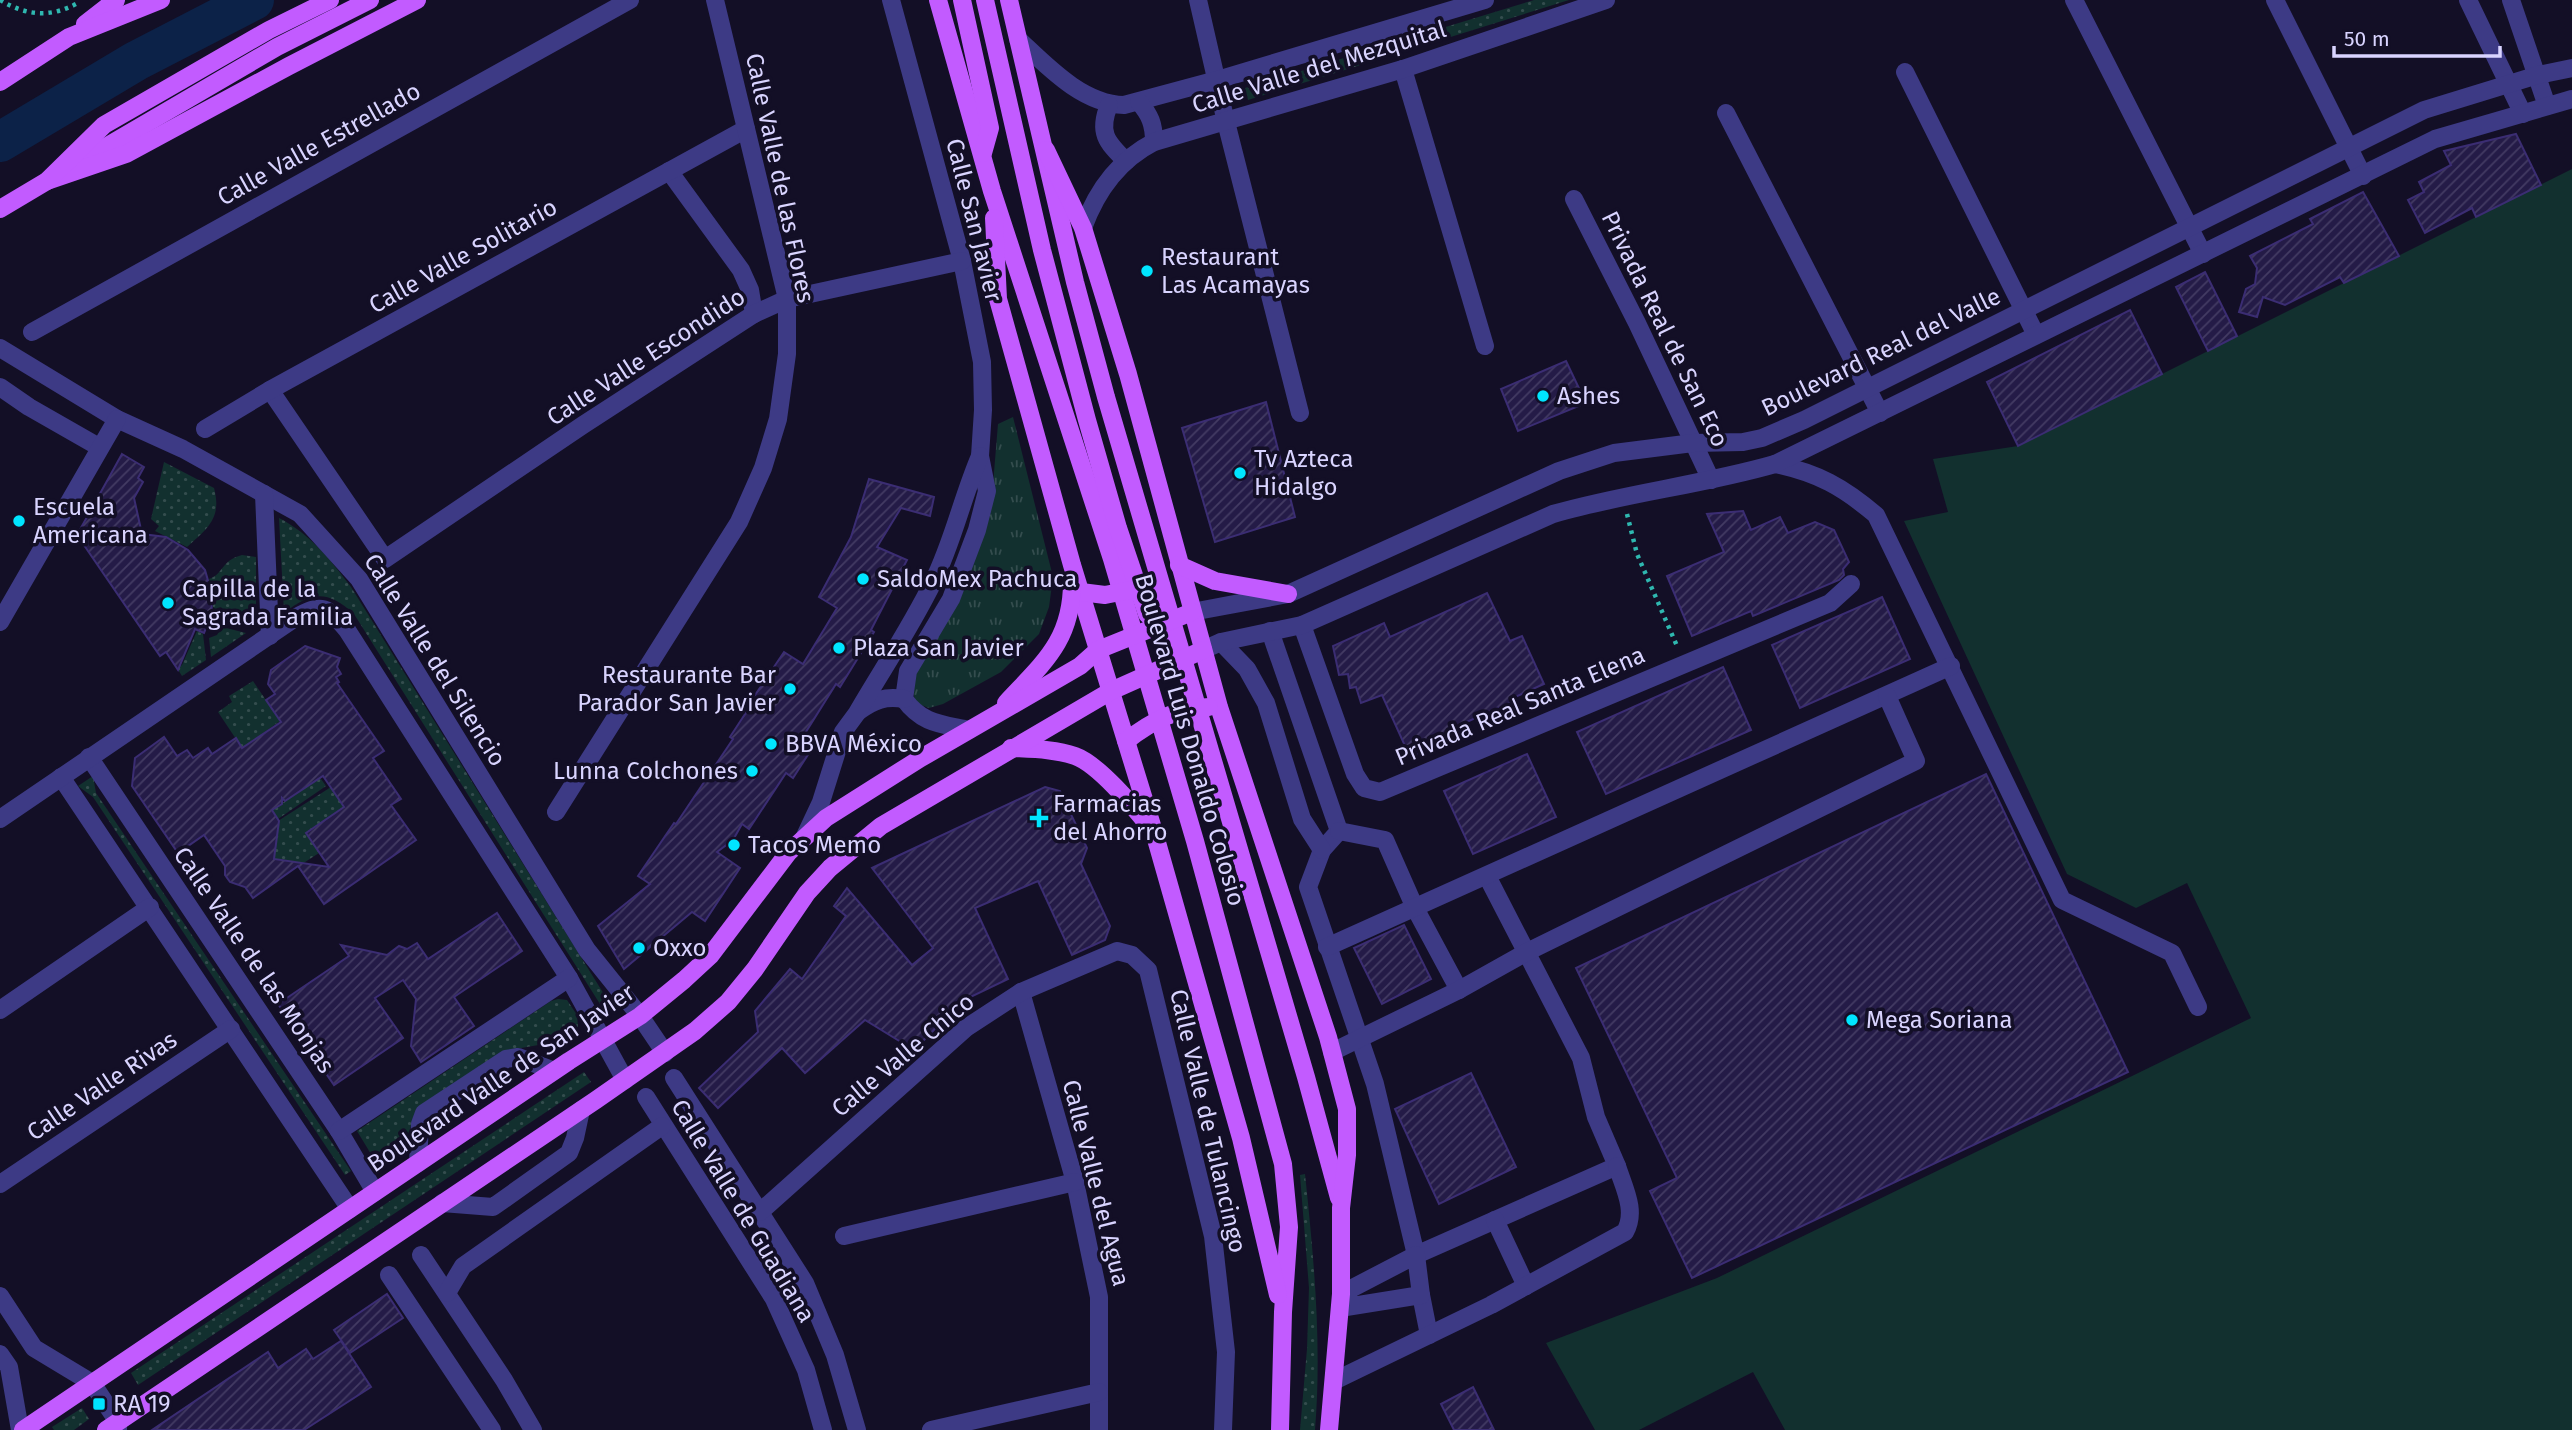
<svg xmlns="http://www.w3.org/2000/svg" width="2572" height="1430" viewBox="0 0 2572 1430" font-family="'Fira Sans',sans-serif">
<style>
.grass{fill:#12302f}
.park{fill:url(#park-tufts)}
.garden{fill:url(#garden-dots)}
.lines{fill:none;stroke-linecap:round;stroke-linejoin:round}
.river{stroke:#0c2248;stroke-width:40}
.building{fill:url(#building-hatch);stroke:#3b2d73;stroke-width:2;fill-rule:evenodd}
.path{stroke:#2fb8b0;stroke-width:4.5;stroke-dasharray:3.5 5;stroke-linecap:butt}
.minor{stroke:#3d3a85;stroke-width:18}
.major{stroke:#c25bff;stroke-width:18}
.poi-dot{fill:#00e5ff;stroke:#130f26;stroke-width:2.5}
.labels{text-anchor:middle;dominant-baseline:central;stroke-width:7;stroke-linejoin:round;paint-order:stroke}
.street-label{font-size:24px;fill:#d9d4ff;stroke:#130f26}
.poi-label{font-size:24px;fill:#d9d4ff;stroke:#130f26;text-anchor:start}
</style>
<defs>
<pattern id="park-tufts" width="24" height="20" patternUnits="userSpaceOnUse" patternTransform="scale(1.75)"><rect width="24" height="20" fill="#12302f"/><path d="M3 7l-1-3M5 7V3M7 7l1-3M15 17l-1-3M17 17v-4M19 17l1-3" fill="none" stroke="#344d4e"/></pattern>
<pattern id="garden-dots" width="8" height="8" patternUnits="userSpaceOnUse" patternTransform="scale(1.75)"><rect width="8" height="8" fill="#12302f"/><path d="M2 2h.1M6 6h.1" fill="none" stroke="#344d4e" stroke-width="1.8" stroke-linecap="round"/></pattern>
<pattern id="building-hatch" width="6" height="6" patternUnits="userSpaceOnUse" patternTransform="scale(1.75)"><rect width="6" height="6" fill="#241b47"/><path d="M-1 1l2-2M0 6l6-6M5 7l2-2" fill="none" stroke="#433b63"/></pattern>
</defs>
<rect width="100%" height="100%" fill="#130f26"/>
<polygon class="grass" points="2572,169 2572,1430 1785,1430 1753,1372 1639,1430 1595,1430 1546,1343 1717,1278 2251,1018 2187,883 2136,908 2067,874 1904,521 1948,512 1933,459 2018,446"/>
<polygon class="park" points="1013,417 1053,577 1049,607 1039,634 1001,672 943,704 929,708 916,703 911,685 991,509 998,424"/>
<g class="garden">
<polygon points="1534,0 1569,0 1248,100 1245,88"/>
<path d="M164,462l50,26c8,30 -6,40 -27,59l-32,-16 4,-5 -8,-7z"/>
<path d="M279,518c31,16 51,41 72,69l256,412 -7,5 -246,-390c-27,-25 -43,-22 -70,-1z"/>
<path d="M242,555l14,2v59l-5,12 -29,-6v-7l-9,-8v-16l-4,-12c15,-5 11,-18 33,-24z"/>
<polygon points="222,627 246,633 211,657 209,638 217,635"/>
<polygon points="197,631 203,634 206,660 182,676 177,668 182,665"/>
<polygon points="253,681 280,721 242,748 218,712 232,702 229,696"/>
<polygon points="282,724 326,786 278,819 272,810 310,784"/>
<polygon points="93,776 96,793 351,1171 345,1175 93,797 78,786"/>
<polygon points="331,787 344,807 306,833 319,853 282,877 284,860 274,859 264,830"/>
<path d="M558,999l9,1 10,15 1,12 -14,11 -14,5 -46,8 -87,59c-12,21 -4,44 -34,50l-12,-6 -14,-23 194,-130z"/>
<polygon points="584,1072 591,1082 138,1385 131,1373"/>
<path d="M1305,1174c9,86 17,170 10,256h-15l7,-81 2,-61 -9,-113z"/>
<polygon points="82,1408 89,1419 74,1430 54,1430 52,1427"/>
</g>
<g class="lines">
<polyline class="river" points="0,142 136,61 254,0"/>
</g>
<g class="building">
<polygon points="2516,134 2541,185 2476,217 2472,208 2425,233 2408,200 2424,192 2419,182 2451,165 2444,151"/>
<polygon points="2363,192 2399,256 2344,283 2340,277 2285,305 2263,297 2257,317 2239,312 2246,289 2255,284 2257,268 2250,256 2313,224 2310,219"/>
<polygon points="2205,272 2237,336 2208,351 2176,287"/>
<polygon points="2130,310 2162,374 2018,446 1987,382"/>
<polygon points="1566,361 1586,403 1518,431 1501,389"/>
<polygon points="1266,402 1295,517 1215,542 1182,428"/>
<polygon points="122,454 144,467 138,478 143,482 134,498 142,534 166,537 188,550 205,570 211,591 212,614 204,633 195,629 178,670 166,652 160,656 77,535"/>
<polygon points="869,479 934,497 930,516 901,508 877,547 907,560 871,630 874,632 840,687 836,684 799,743 811,750 793,778 786,773 749,829 742,824 733,840 717,852 740,868 705,921 692,912 624,969 598,926 650,884 638,876 674,823 676,824 733,739 730,737 749,708 747,707 784,652 803,664 837,608 819,597 851,537"/>
<polygon points="1743,511 1751,530 1780,517 1788,533 1815,522 1834,530 1849,562 1843,569 1844,575 1839,580 1753,616 1751,611 1692,636 1667,576 1724,552 1707,514"/>
<polygon points="1487,593 1510,641 1522,636 1544,684 1515,697 1516,700 1462,724 1466,734 1410,757 1382,695 1361,703 1356,687 1350,688 1348,674 1339,675 1333,646 1384,623 1390,637"/>
<polygon points="1882,597 1910,659 1800,708 1772,645"/>
<path d="M305,646l35,12 -3,9 4,7 -5,3 3,5 -2,1 47,68 -11,7 28,41 -10,6 25,35 -92,64 -26,-38 -45,32 -8,-11 -15,-5 -5,-7v-9l-21,-31 -26,18 -46,-67 3,-28 29,-21 13,19 10,-6 6,8 15,-10 4,6 24,-16 6,10 39,-26 -15,-22 9,-6 -7,-10 3,-14zM323,776l21,31 -38,26 23,34 -55,-8 5,-38 -7,-11 10,-6v-6l3,3z"/>
<polygon points="1723,667 1751,730 1606,794 1577,732"/>
<polygon points="1527,754 1556,817 1473,854 1444,791"/>
<polygon points="1986,774 2128,1072 1692,1278 1650,1191 1677,1178 1576,968"/>
<polygon points="1045,787 1060,791 1087,848 1081,864 1110,926 1105,940 1072,955 1038,881 975,908 1008,979 964,1000 914,1050 865,1020 805,1073 782,1048 718,1108 699,1088 758,1032 755,1011 790,969 802,979 846,916 834,906 847,888 912,965 933,948 872,868"/>
<polygon points="497,913 522,951 454,997 474,1026 421,1062 411,1046 416,999 403,980 375,998 403,1038 334,1085 278,1004 349,956 341,945 387,955 399,946 407,949 417,943 428,959"/>
<polygon points="1404,925 1431,979 1382,1004 1354,948"/>
<polygon points="1471,1073 1516,1167 1439,1204 1395,1109"/>
<polygon points="387,1294 403,1318 350,1353 334,1330"/>
<polygon points="341,1341 371,1387 304,1430 152,1430 268,1352 278,1368 306,1349 313,1359"/>
<polygon points="1473,1387 1494,1430 1454,1430 1441,1404"/>
</g>
<g class="lines">
<g class="path">
<path d="M0,0c27,16 50,18 78,3"/>
<polyline points="1627,514 1637,554 1677,646"/>
</g>
<g class="minor">
<path d="M891,0l71,261 20,101 1,48 -3,46 7,35 -10,39 -26,69 -43,72 -4,28c18,25 37,25 65,31"/>
<polyline points="1198,0 1226,122 1300,413"/>
<polyline points="2074,0 2203,254"/>
<polyline points="2275,0 2363,176"/>
<polyline points="2468,0 2523,114"/>
<polyline points="2511,0 2547,106"/>
<path d="M1018,39c29,27 64,65 106,66l93,-25 268,-80"/>
<polyline points="1403,69 1485,346"/>
<polyline points="1905,72 2036,335"/>
<path d="M1139,102c11,13 15,22 15,40"/>
<path d="M1109,105c-11,27 -3,37 17,56"/>
<polyline points="1726,113 1880,413"/>
<polyline points="669,171 741,270 750,290 754,314"/>
<polyline points="1574,199 1637,323 1711,480"/>
<path d="M1083,228c13,-36 36,-68 71,-86l249,-73 203,-69"/>
<polyline points="32,332 630,0"/>
<polyline points="0,348 117,419 183,449 300,514 359,579 587,950 640,1016 665,1053"/>
<polyline points="0,387 29,407 99,447"/>
<polyline points="270,390 385,559 583,425 754,314 787,299 962,261"/>
<polyline points="205,429 270,390 746,129"/>
<path d="M1775,464c43,9 68,23 101,51l186,385 110,53 26,54"/>
<polyline points="264,494 270,636"/>
<polyline points="1192,612 1288,594 1559,471 1614,453 1693,443 1743,442 1762,438 1804,420 2424,110 2538,75 2572,68"/>
<polyline points="0,622 117,419"/>
<polyline points="1302,625 1355,774 1364,788 1380,792 1830,603 1851,584"/>
<polyline points="1270,631 1339,831 1322,850 1308,887 1375,1084 1416,1255 1617,1166 1596,1117 1581,1058 1487,876"/>
<polyline points="1221,642 1247,669 1266,703 1302,819 1322,850"/>
<path d="M1203,650l18,-8 81,-17 251,-111c73,-21 149,-29 222,-50l660,-325 137,-40"/>
<path d="M859,711c15,-11 26,-15 45,-12"/>
<polyline points="89,757 339,1131 375,1192"/>
<polyline points="61,777 350,1209"/>
<polyline points="556,812 739,522 763,468 778,419 787,354 787,299 715,0"/>
<path d="M0,819l295,-201c27,-16 33,-11 52,12l222,348 56,102"/>
<polyline points="1339,831 1385,840 1415,908 1459,990"/>
<path d="M805,836l16,-34 22,-70 14,-19c25,-43 54,-86 76,-131 20,-40 29,-84 47,-126"/>
<polyline points="1327,947 1951,666"/>
<polyline points="1021,992 1075,1182 1099,1297 1099,1430"/>
<polyline points="0,1010 150,907"/>
<polyline points="1332,1052 1459,990 1525,953 1916,761 1887,696"/>
<polyline points="674,1078 805,1283 835,1355 857,1430"/>
<polyline points="646,1097 774,1299 806,1370 823,1430"/>
<polyline points="339,1131 569,978"/>
<polyline points="418,1163 420,1124 424,1113 506,1059 518,1057 554,1071"/>
<polyline points="0,1184 231,1029"/>
<polyline points="442,1203 493,1207 569,1153 575,1138 581,1110"/>
<polyline points="760,1212 966,1028 1021,992 1117,951 1132,955 1148,970 1213,1236 1226,1352 1223,1430"/>
<polyline points="1495,1220 1526,1286"/>
<polyline points="844,1236 1075,1182"/>
<polyline points="421,1255 504,1380 533,1430"/>
<polyline points="389,1275 492,1430"/>
<polyline points="447,1293 463,1266 662,1126"/>
<polyline points="1421,1295 1429,1335"/>
<polyline points="0,1296 34,1348 92,1383 118,1422 118,1430"/>
<polyline points="1340,1308 1421,1295 1416,1255 1341,1294"/>
<polyline points="0,1354 9,1367 20,1430"/>
<path d="M1334,1381l157,-76 134,-73c12,-21 -1,-44 -8,-66"/>
<polyline points="931,1430 1099,1392"/>
</g>
<g class="major">
<polyline points="938,0 992,191 1112,559 1195,841 1283,1164 1289,1227 1283,1312 1280,1430"/>
<polyline points="962,0 990,128 983,153"/>
<polyline points="985,0 1042,250 1087,420 1118,528 1147,614 1167,632"/>
<polyline points="1009,0 1075,282 1106,397 1306,1077 1339,1198"/>
<polyline points="85,24 116,0"/>
<polyline points="0,82 69,37 161,0"/>
<polyline points="1046,150 1083,228 1128,374 1219,707 1328,1037 1347,1109 1347,1155 1341,1208 1341,1294 1329,1430"/>
<polyline points="80,162 277,47 370,0"/>
<polyline points="47,181 126,154 289,66 417,0"/>
<polyline points="0,209 47,181 104,125 269,30 330,0"/>
<polyline points="994,218 998,299 1072,565 1154,832 1241,1138 1278,1295"/>
<polyline points="1179,565 1215,581 1288,594"/>
<polyline points="1081,592 1105,595 1130,590"/>
<path d="M1006,703c37,-40 66,-62 66,-121"/>
<path d="M1126,741c26,-20 50,-33 83,-34"/>
<path d="M1011,748c21,1 44,1 64,8 23,8 59,51 74,70"/>
<polyline points="23,1430 569,1061 640,1016 684,980 710,956 788,853 826,818 921,758 1080,666 1098,650 1192,612"/>
<polyline points="106,1430 596,1100 695,1031 728,1002 755,969 807,893 830,868 881,826 1111,691 1203,650"/>
</g>
</g>
<g class="poi-dot">
<circle cx="1147" cy="271" r="7"/>
<circle cx="1543" cy="396" r="7"/>
<circle cx="1240" cy="473" r="7"/>
<circle cx="19" cy="521" r="7"/>
<circle cx="863" cy="579" r="7"/>
<circle cx="168" cy="603" r="7"/>
<circle cx="839" cy="648" r="7"/>
<circle cx="790" cy="689" r="7"/>
<circle cx="771" cy="744" r="7"/>
<circle cx="752" cy="771" r="7"/>
<path d="M1035.5 807.5h7v7h7v7h-7v7h-7v-7h-7v-7h7z"/>
<circle cx="734" cy="845" r="7"/>
<circle cx="639" cy="948" r="7"/>
<circle cx="1852" cy="1020" r="7"/>
<rect x="92" y="1397" width="14" height="14" rx="3.5"/>
</g>
<g class="labels">
<g class="street-label">
<text transform="translate(1319 67) rotate(-17)">Calle Valle del Mezquital</text>
<text transform="translate(319 144) rotate(-29)">Calle Valle Estrellado</text>
<text transform="translate(780 178) rotate(78)">Calle Valle de las Flores</text>
<text transform="translate(974 220) rotate(76)">Calle San Javier</text>
<text transform="translate(463 256) rotate(-29)">Calle Valle Solitario</text>
<text transform="translate(1665 329) rotate(64)">Privada Real de San Eco</text>
<text transform="translate(1881 352) rotate(-26)">Boulevard Real del Valle</text>
<text transform="translate(646 357) rotate(-33)">Calle Valle Escondido</text>
<text transform="translate(435 660) rotate(58)">Calle Valle del Silencio</text>
<text transform="translate(1520 706) rotate(-23)">Privada Real Santa Elena</text>
<text transform="translate(1190 740) rotate(74)">Boulevard Luis Donaldo Colosio</text>
<text transform="translate(254 960) rotate(56)">Calle Valle de las Monjas</text>
<text transform="translate(903 1055) rotate(-40)">Calle Valle Chico</text>
<text transform="translate(501 1078) rotate(-34)">Boulevard Valle de San Javier</text>
<text transform="translate(102 1086) rotate(-34)">Calle Valle Rivas</text>
<text transform="translate(1208 1121) rotate(77)">Calle Valle de Tulancingo</text>
<text transform="translate(1096 1183) rotate(76)">Calle Valle del Agua</text>
<text transform="translate(743 1211) rotate(59)">Calle Valle de Guadiana</text>
</g>
<g class="poi-label">
<text x="1161" y="257">Restaurant<tspan x="1161" dy="28">Las Acamayas</tspan></text>
<text x="1557" y="396">Ashes</text>
<text x="1254" y="459">Tv Azteca<tspan x="1254" dy="28">Hidalgo</tspan></text>
<text x="33" y="507">Escuela<tspan x="33" dy="28">Americana</tspan></text>
<text x="877" y="579">SaldoMex Pachuca</text>
<text x="182" y="589">Capilla de la<tspan x="182" dy="28">Sagrada Familia</tspan></text>
<text x="853" y="648">Plaza San Javier</text>
<text x="776" y="675" text-anchor="end">Restaurante Bar<tspan x="776" dy="28">Parador San Javier</tspan></text>
<text x="785" y="744">BBVA México</text>
<text x="738" y="771" text-anchor="end">Lunna Colchones</text>
<text x="1053" y="804">Farmacias<tspan x="1053" dy="28">del Ahorro</tspan></text>
<text x="748" y="845">Tacos Memo</text>
<text x="653" y="948">Oxxo</text>
<text x="1866" y="1020">Mega Soriana</text>
<text x="113" y="1404">RA 19</text>
</g>
</g>
<path d="M2334 46v10h166v-10" fill="none" stroke="#d9d4ff" stroke-width="3.5"/>
<text x="2344" y="46" font-size="21" fill="#d9d4ff" stroke="#130f26" stroke-width="5" paint-order="stroke">50 m</text>
</svg>
